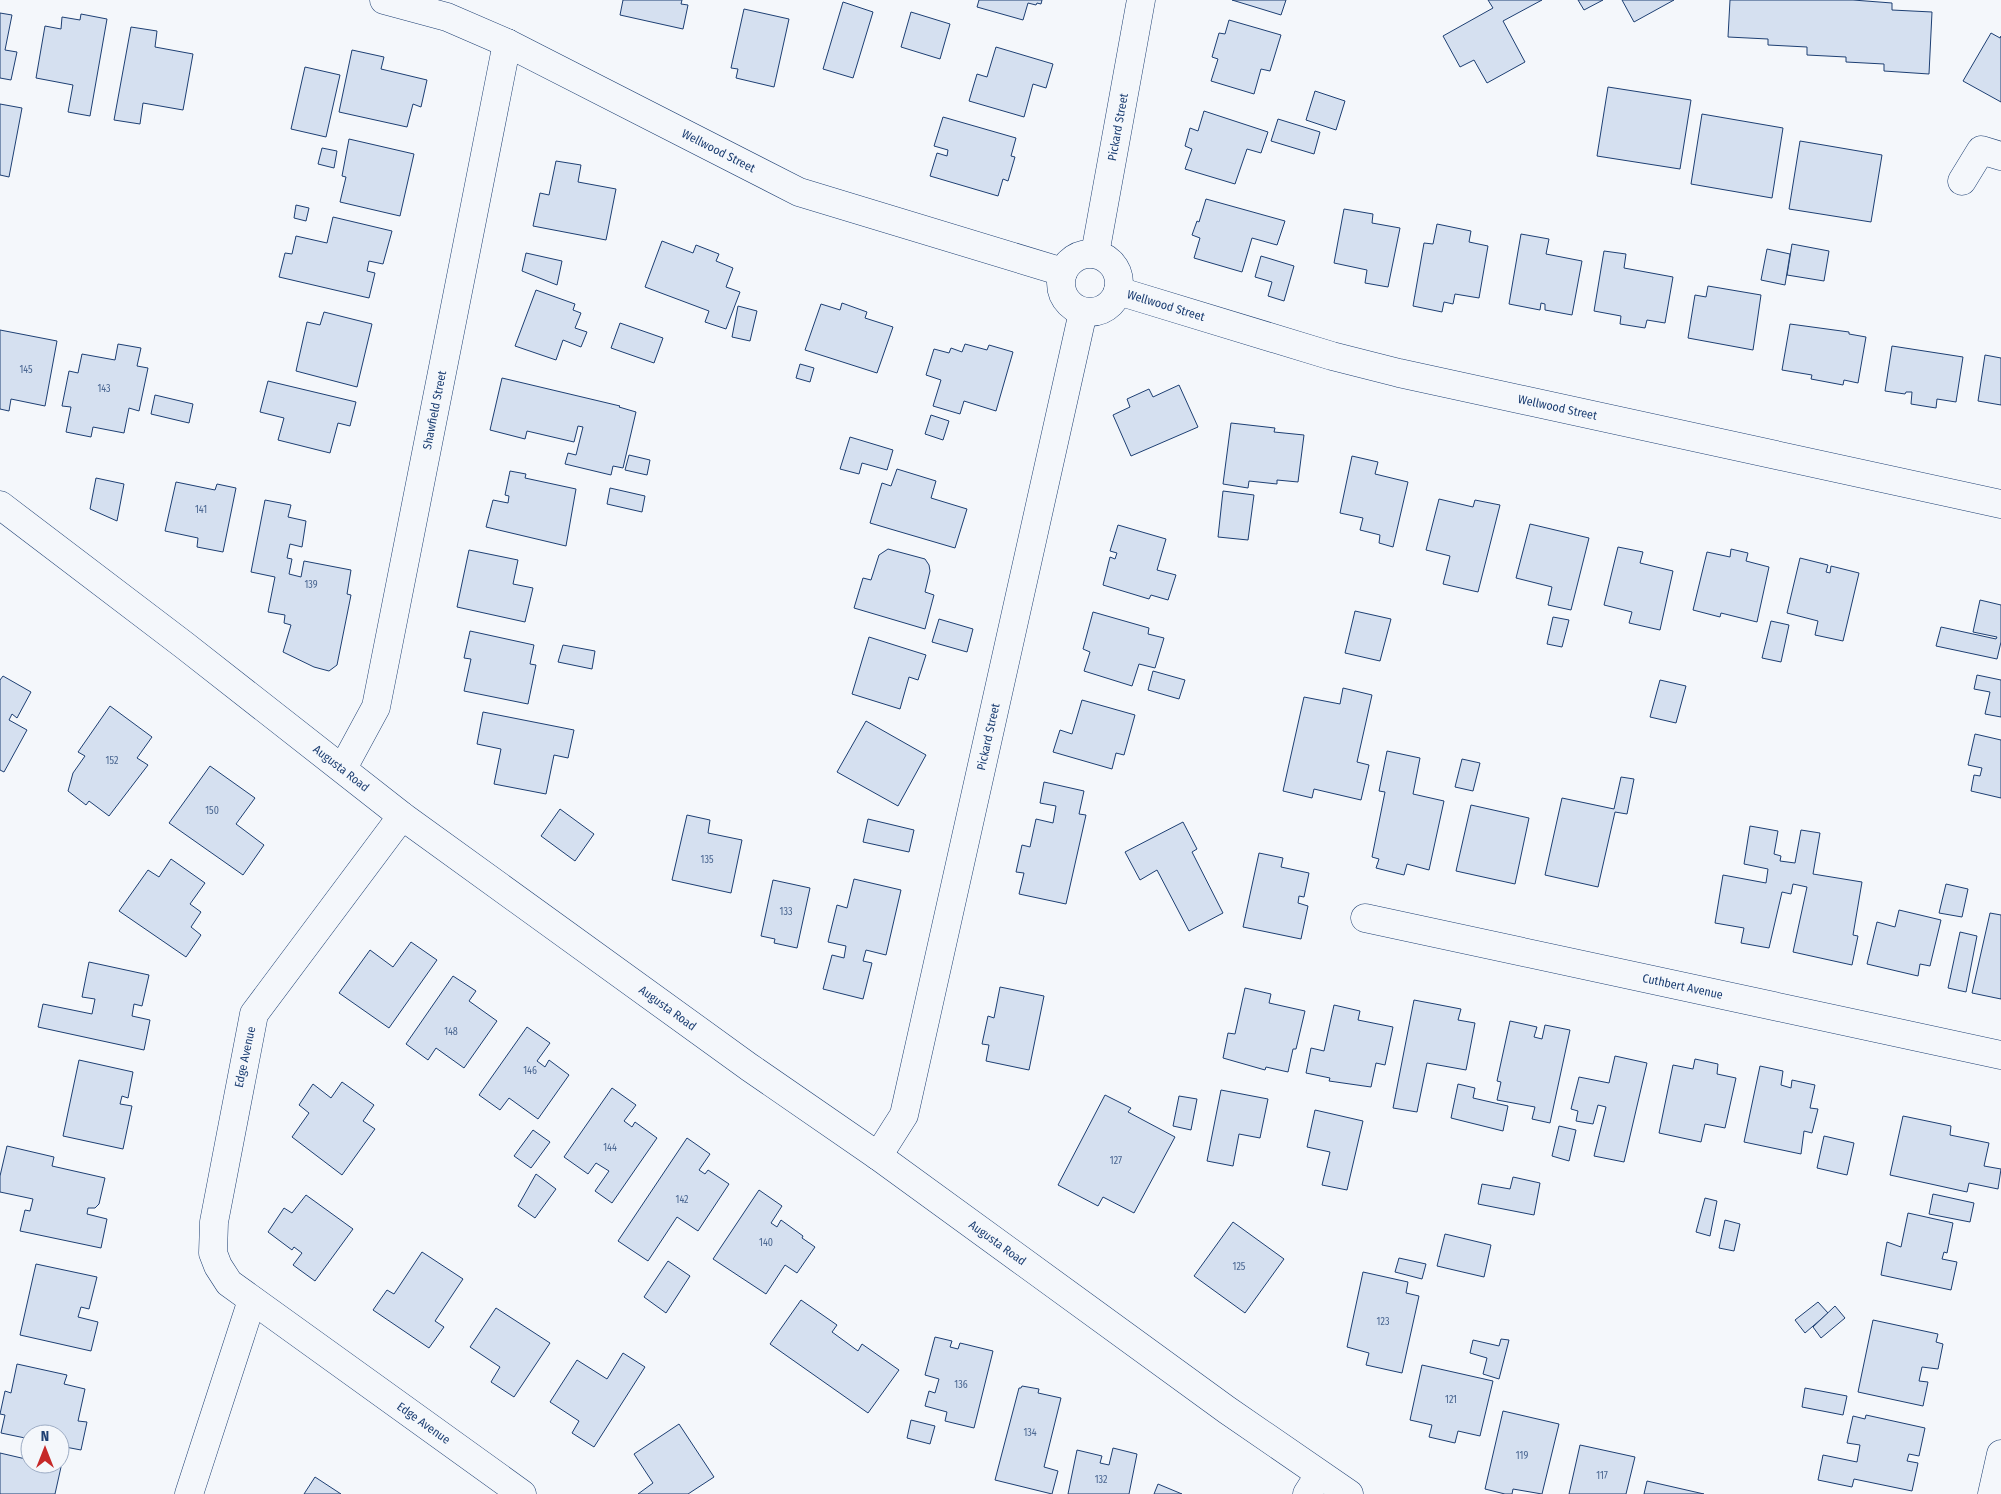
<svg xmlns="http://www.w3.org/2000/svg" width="2001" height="1494" viewBox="0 0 2001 1494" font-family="'Fira Sans Condensed',sans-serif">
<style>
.building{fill:#d5e0f0;stroke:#1d3f73}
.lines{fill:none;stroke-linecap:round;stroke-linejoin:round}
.minor-casing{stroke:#1d3f73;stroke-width:29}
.tertiary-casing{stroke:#1d3f73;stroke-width:29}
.secondary-casing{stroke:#1d3f73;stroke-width:29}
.minor{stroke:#f4f7fb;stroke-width:28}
.tertiary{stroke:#f4f7fb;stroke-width:28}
.secondary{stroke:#f4f7fb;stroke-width:28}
.labels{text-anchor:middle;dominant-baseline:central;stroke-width:4;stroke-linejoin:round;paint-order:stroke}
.number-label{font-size:10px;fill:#4b6792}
.street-label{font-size:12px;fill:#1d3f73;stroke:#f4f7fb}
</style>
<rect width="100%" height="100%" fill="#f4f7fb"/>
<g class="building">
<polygon points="623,0 682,0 681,4 688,5 683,29 620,15"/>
<polygon points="979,0 1042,0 1041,4 1037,3 1036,5 1028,3 1023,20 977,7"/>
<polygon points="1232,0 1286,0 1281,15"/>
<polygon points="1488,0 1542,0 1503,21 1525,62 1487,83 1474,60 1460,67 1443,36 1493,8"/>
<polygon points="1578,0 1603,0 1584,10"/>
<polygon points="1622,0 1674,0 1634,22"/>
<polygon points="1730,0 1853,0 1892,3 1892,10 1932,12 1929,74 1884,71 1884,64 1846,62 1846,57 1807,55 1807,47 1768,45 1768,39 1728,37"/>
<polygon points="843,2 873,12 853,78 823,69"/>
<polygon points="744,9 789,19 774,87 736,78 738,69 731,68"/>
<polygon points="911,12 950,24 940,59 901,47"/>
<polygon points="0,13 12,15 5,50 17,52 11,80 0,78"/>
<polygon points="81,14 107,19 90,116 68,112 73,85 36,78 45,26 61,29 62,17 80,20"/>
<polygon points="1229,20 1281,35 1270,71 1261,69 1254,94 1211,81 1218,59 1212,57 1219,33 1225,34"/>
<polygon points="131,27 157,31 155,47 193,54 183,110 143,103 140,124 114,120"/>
<polygon points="1991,33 2000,38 2001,36 2001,102 1963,81"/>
<polygon points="996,47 1053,64 1046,88 1033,84 1024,117 969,101 977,74 987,77"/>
<polygon points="352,50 384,57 381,69 427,80 421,107 413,104 407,127 339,112"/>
<polygon points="305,67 340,75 326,137 291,129"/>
<polygon points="1608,87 1691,100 1680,169 1597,156"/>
<polygon points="1315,91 1345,101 1336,130 1306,120"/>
<polygon points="0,104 22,108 9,177 0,175"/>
<polygon points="1204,111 1268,132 1261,153 1247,149 1235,184 1185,169 1192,149 1185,146 1190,128 1198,131"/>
<polygon points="1702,114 1783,128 1772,198 1691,184"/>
<polygon points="943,117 1016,138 1011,156 1015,157 1008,181 1003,179 998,196 930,176 937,153 947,156 948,150 934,146"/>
<polygon points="1278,119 1320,132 1314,154 1271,141"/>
<polygon points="349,139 414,154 400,216 340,202 346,177 342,176"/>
<polygon points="1800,141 1882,155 1871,222 1789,209"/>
<polygon points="322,148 337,151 334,168 318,164"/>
<polygon points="556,161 581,165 578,182 616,189 606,240 533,226 540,193 549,195"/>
<polygon points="1206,199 1285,221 1277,245 1252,238 1242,272 1194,258 1200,238 1192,235 1197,221 1199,222"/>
<polygon points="296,205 309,208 306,221 294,218"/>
<polygon points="1344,209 1373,214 1372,223 1400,228 1388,287 1365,283 1367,270 1334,263"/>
<polygon points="333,217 392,231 383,264 369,261 367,271 375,273 369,298 279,277 285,253 292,254 296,236 327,243"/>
<polygon points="1437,224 1471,231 1469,242 1488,246 1479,298 1455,294 1453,304 1444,302 1442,312 1413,306 1424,243 1433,244"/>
<polygon points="1521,234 1549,239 1546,254 1582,261 1572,315 1545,310 1545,304 1541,303 1540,310 1509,304"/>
<polygon points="662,241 693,253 696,245 719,254 716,261 733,268 726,287 740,292 726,329 705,322 709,311 645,287"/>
<polygon points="1792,244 1829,251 1824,281 1787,275"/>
<polygon points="1767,249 1790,254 1785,285 1761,280"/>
<polygon points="1604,251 1626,254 1624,268 1673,277 1665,323 1647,320 1645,328 1620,324 1621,316 1594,311"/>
<polygon points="526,253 562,261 557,285 522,271"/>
<polygon points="1261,256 1294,266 1284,301 1268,296 1272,282 1255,277"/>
<polygon points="1708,286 1761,295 1753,350 1688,338 1695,295 1706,297"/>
<polygon points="536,290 575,304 573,310 581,313 575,328 587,332 581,347 563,340 556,360 515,346"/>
<polygon points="842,303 867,312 865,318 893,327 877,373 805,350 821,304 840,310"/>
<polygon points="738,306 757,311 750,341 732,337"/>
<polygon points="324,312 372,324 357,387 296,371 307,322 320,325"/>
<polygon points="620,323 663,338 654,363 611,348"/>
<polygon points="1790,324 1849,332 1849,334 1866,337 1858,383 1844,380 1843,385 1811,379 1812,375 1782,370"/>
<polygon points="0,330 57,341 45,406 11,399 9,411 0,409"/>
<polygon points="118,344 141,348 137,366 148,368 139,411 129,408 124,433 93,427 91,437 66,432 71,407 62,406 69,371 78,373 82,354 115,360"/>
<polygon points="965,344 987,350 989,345 1013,352 996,411 964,401 960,414 933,406 941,380 926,375 934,349 949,353 951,348 962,352"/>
<polygon points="1892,346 1963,357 1956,402 1937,399 1936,408 1911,404 1912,392 1906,392 1905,394 1885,391"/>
<polygon points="1985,355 2001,358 2001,405 1978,401"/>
<polygon points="800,364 814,368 810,382 796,378"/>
<polygon points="502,378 620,406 619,407 636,412 623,468 613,466 611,475 565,464 568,453 576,455 583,427 578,426 574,442 527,431 525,439 490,430"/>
<polygon points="268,381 356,402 350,426 338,423 330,453 278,440 284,418 260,412"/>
<polygon points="1179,385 1198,427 1131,456 1113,415 1130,407 1127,399 1149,389 1153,397"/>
<polygon points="155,395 193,404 189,423 151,414"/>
<polygon points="931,415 949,421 943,440 925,434"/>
<polygon points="1231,423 1275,428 1274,432 1304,435 1298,482 1277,480 1277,484 1249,481 1248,488 1223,484"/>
<polygon points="850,437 893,450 887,470 862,463 859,474 840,469"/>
<polygon points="629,455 650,460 647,475 625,470"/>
<polygon points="1352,456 1378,462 1375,474 1408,482 1393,547 1379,543 1380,535 1360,530 1363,518 1340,513"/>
<polygon points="897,469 936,481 931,498 967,509 955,548 870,523 882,483 891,486"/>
<polygon points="510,471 526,474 525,478 576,489 566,546 486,527 493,500 508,503 509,496 505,495"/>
<polygon points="96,478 124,484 117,521 90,509"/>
<polygon points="176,482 215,490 217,484 236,488 223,552 197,547 198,538 165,531"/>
<polygon points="610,488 645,496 642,512 607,504"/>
<polygon points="1223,491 1254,495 1248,540 1218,537"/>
<polygon points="1439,499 1473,507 1475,500 1500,505 1478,592 1443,584 1450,556 1426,550"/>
<polygon points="265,500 291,505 288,517 306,521 302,547 290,544 287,558 292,559 289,574 301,577 304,561 351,570 347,594 351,595 337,665 329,671 314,667 283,652 291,625 284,623 285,615 268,612 275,577 251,572"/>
<polygon points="1530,524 1589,538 1571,610 1548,605 1552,587 1516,578"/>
<polygon points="1118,525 1166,539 1157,570 1176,575 1168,600 1151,595 1149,599 1103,585 1110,557 1115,559 1117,553 1110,551"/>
<polygon points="1618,547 1643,552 1640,563 1673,571 1660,630 1629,623 1632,612 1604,605"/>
<polygon points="888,549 925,559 929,565 930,571 925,592 934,595 925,629 854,608 863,578 871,580 879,555"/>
<polygon points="1731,549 1748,553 1746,561 1769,567 1757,622 1721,613 1720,617 1693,610 1707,552 1730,557"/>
<polygon points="469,550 518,560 513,584 533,588 525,622 457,607"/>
<polygon points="1800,558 1828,565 1826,572 1830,573 1831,566 1859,573 1843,641 1815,635 1818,621 1787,613"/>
<polygon points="1980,600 2001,605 2001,642 1997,659 1936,646 1941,627 1996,639 1997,637 1973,632"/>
<polygon points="1355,611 1391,619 1380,661 1345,653"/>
<polygon points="1093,612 1149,628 1148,634 1164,638 1155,668 1139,664 1132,686 1084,671 1090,652 1083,649"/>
<polygon points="1553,617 1569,620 1562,647 1547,644"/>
<polygon points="939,619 973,629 967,652 932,642"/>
<polygon points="1771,621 1789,625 1781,662 1762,658"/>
<polygon points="470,631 534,645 530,664 536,665 528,704 464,691 471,659 464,658"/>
<polygon points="869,637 926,655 918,680 909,677 900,709 852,694"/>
<polygon points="563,645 595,651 592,669 558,662"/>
<polygon points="1153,671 1185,680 1179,699 1148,690"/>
<polygon points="1977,675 2001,680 2001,717 1985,714 1990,692 1974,689"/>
<polygon points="3,676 31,692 17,718 12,714 9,720 27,730 4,772 0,770 0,680"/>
<polygon points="1660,680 1686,686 1676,723 1650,717"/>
<polygon points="1343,688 1372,695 1357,762 1369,765 1361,800 1314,789 1312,798 1283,791 1304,697 1340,704"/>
<polygon points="1082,700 1135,715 1124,755 1116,753 1112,769 1053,752 1060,730 1072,734"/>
<polygon points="110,706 152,737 137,758 148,765 109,816 89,801 86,805 68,791 73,773 85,756 78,752"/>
<polygon points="483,712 574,730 568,758 554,755 546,794 494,784 501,749 477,744"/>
<polygon points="866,721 926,755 898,806 837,772"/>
<polygon points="1975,734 2001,740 2001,798 1971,791 1974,775 1980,776 1982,768 1968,765"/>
<polygon points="1387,751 1420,758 1413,794 1444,801 1429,870 1407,864 1404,875 1376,868 1379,859 1372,857 1385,792 1379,791"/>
<polygon points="1462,759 1480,763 1473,791 1455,787"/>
<polygon points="210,766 255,798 236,824 264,845 243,875 169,823"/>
<polygon points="1621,777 1634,779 1627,814 1615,812 1598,887 1545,875 1562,798 1614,809"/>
<polygon points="1044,782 1084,791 1079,814 1086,815 1066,904 1019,894 1024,873 1016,872 1022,845 1030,847 1036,819 1053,823 1056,806 1040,803"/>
<polygon points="1471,805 1529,818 1515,884 1456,871"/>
<polygon points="560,809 594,834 575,861 541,836"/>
<polygon points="687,815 710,820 708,833 742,840 731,893 672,880"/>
<polygon points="868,819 914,830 909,852 863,842"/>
<polygon points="1183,822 1197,849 1192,852 1223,913 1189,931 1157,870 1140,880 1125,852"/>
<polygon points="1750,826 1778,831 1774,854 1781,856 1780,861 1795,863 1801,830 1820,833 1813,874 1862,882 1853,935 1858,936 1852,965 1793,952 1807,887 1793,884 1791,894 1782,892 1769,948 1741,943 1744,928 1715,923 1723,875 1766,883 1768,869 1744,864"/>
<polygon points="1259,853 1283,858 1281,867 1309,873 1304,897 1299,896 1298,903 1308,906 1301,939 1243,927"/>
<polygon points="171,859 205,883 190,904 201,912 191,927 201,935 186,957 119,911 148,870 159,877"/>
<polygon points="854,879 901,890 886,955 866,950 863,961 872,963 863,999 823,989 832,955 844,958 846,946 828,942 837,905 847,908"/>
<polygon points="773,880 810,888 797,948 774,943 775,939 761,936"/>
<polygon points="1946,884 1968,889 1962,917 1939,913"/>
<polygon points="1899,910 1941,920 1930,966 1920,964 1918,976 1867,964 1877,922 1895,927"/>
<polygon points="1990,913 2001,915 2001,999 1972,993"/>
<polygon points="1960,932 1977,936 1966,992 1948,988"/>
<polygon points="411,942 437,960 389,1028 339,993 370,950 393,967"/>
<polygon points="89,962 149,975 142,1006 134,1004 132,1016 150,1020 144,1050 38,1027 43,1004 92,1014 95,999 82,997"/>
<polygon points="453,976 476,991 469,1001 497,1021 464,1068 436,1048 428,1060 406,1044"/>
<polygon points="1000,987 1044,996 1029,1070 986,1061 989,1045 982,1044 988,1016 994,1018"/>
<polygon points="1245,988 1271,994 1269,1003 1305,1011 1296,1049 1293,1049 1288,1072 1266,1067 1265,1070 1223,1058 1228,1033 1235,1034"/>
<polygon points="1414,1000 1461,1009 1458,1020 1475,1023 1466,1070 1427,1063 1417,1112 1393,1108"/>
<polygon points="1334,1005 1360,1011 1358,1020 1393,1027 1385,1065 1376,1063 1371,1087 1329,1081 1330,1078 1306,1073 1311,1048 1324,1051"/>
<polygon points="1510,1021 1537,1027 1534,1037 1542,1039 1545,1025 1570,1030 1550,1123 1532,1119 1535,1107 1497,1100 1501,1082 1497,1081"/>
<polygon points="527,1027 550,1043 537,1061 545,1067 549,1060 569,1075 538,1119 509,1098 500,1110 479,1095"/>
<polygon points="1615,1056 1647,1063 1624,1162 1594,1156 1606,1107 1598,1105 1593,1124 1576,1121 1578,1111 1571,1109 1579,1077 1609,1083"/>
<polygon points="1695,1059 1718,1064 1717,1074 1736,1078 1725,1128 1705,1124 1701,1142 1659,1133 1673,1065 1693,1069"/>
<polygon points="79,1060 133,1072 128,1098 122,1096 120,1104 132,1106 123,1149 63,1136"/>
<polygon points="1760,1066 1783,1071 1781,1085 1791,1088 1792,1080 1815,1085 1810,1108 1818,1109 1812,1133 1804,1131 1801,1154 1744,1142"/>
<polygon points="342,1082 374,1105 363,1121 375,1129 342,1175 292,1137 309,1113 299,1105 313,1084 331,1098"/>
<polygon points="1458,1084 1475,1088 1473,1098 1508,1106 1503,1131 1451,1118"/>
<polygon points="612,1088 636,1105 624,1121 632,1127 635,1122 657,1138 612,1203 595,1191 609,1171 596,1163 588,1174 564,1157"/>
<polygon points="1221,1090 1268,1099 1260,1138 1239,1134 1233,1166 1207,1161"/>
<polygon points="1105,1095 1131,1108 1128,1112 1175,1137 1134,1213 1103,1197 1098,1206 1058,1185"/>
<polygon points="1179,1096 1197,1099 1191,1130 1173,1126"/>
<polygon points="1315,1110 1363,1121 1347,1190 1322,1185 1330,1152 1307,1147"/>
<polygon points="1903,1116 1951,1126 1950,1135 1989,1143 1984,1166 2001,1169 1998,1189 1969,1183 1967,1192 1890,1175"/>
<polygon points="1559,1126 1576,1130 1569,1161 1552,1156"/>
<polygon points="533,1130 550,1142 531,1168 514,1156"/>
<polygon points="1824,1136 1854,1143 1847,1175 1817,1168"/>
<polygon points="687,1138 710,1154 699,1170 705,1174 708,1170 729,1184 698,1231 677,1217 648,1261 618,1241"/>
<polygon points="7,1146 54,1157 52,1166 105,1178 99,1204 95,1208 88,1208 87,1214 107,1219 101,1248 20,1231 25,1210 30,1211 33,1199 0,1192 0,1176"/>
<polygon points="536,1174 556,1189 535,1218 518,1206"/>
<polygon points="1513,1177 1540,1183 1534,1215 1478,1204 1482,1184 1510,1189"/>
<polygon points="759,1190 782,1206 771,1223 777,1227 781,1220 803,1236 802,1238 815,1247 797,1273 785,1265 766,1294 713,1259"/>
<polygon points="1933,1194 1974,1203 1970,1222 1929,1214"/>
<polygon points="306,1195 353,1229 315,1281 293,1265 302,1253 294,1247 292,1250 268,1232 284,1208 292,1213"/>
<polygon points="1705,1198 1717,1201 1710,1236 1696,1232"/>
<polygon points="1908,1213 1953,1223 1947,1253 1944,1252 1942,1259 1957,1262 1951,1290 1881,1275 1887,1242 1901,1247"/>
<polygon points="1725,1220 1740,1224 1734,1251 1719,1248"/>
<polygon points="1233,1222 1284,1259 1245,1313 1194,1276"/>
<polygon points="1445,1234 1491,1245 1484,1277 1437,1266"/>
<polygon points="422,1252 463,1279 435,1321 444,1327 429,1348 373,1310 387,1290 394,1294"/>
<polygon points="1399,1258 1426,1264 1422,1279 1395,1272"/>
<polygon points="668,1261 690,1276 666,1313 644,1297"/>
<polygon points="36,1264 97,1277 89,1309 81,1307 78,1317 98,1322 91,1351 20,1335"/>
<polygon points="1363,1272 1408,1282 1406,1293 1419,1296 1402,1373 1366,1365 1369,1353 1347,1347"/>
<polygon points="801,1300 837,1325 832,1332 858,1351 862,1344 899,1370 868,1413 770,1344"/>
<polygon points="1818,1302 1828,1313 1805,1333 1795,1320"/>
<polygon points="1835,1306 1845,1318 1821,1338 1813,1327"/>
<polygon points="496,1308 550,1343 514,1397 491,1382 500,1367 470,1347"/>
<polygon points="1873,1320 1938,1334 1936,1342 1943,1344 1938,1369 1922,1367 1919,1381 1928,1382 1923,1406 1858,1392"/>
<polygon points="935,1337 952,1341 950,1347 958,1349 960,1343 993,1351 974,1428 945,1421 947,1412 925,1406 929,1391 935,1393 939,1379 925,1375"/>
<polygon points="1501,1339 1509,1340 1499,1379 1483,1374 1487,1358 1470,1353 1473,1340 1499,1346"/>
<polygon points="623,1353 645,1367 594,1447 572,1433 579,1421 550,1402 577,1360 607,1379"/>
<polygon points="17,1364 67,1375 64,1384 85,1389 78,1421 87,1422 81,1450 60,1446 60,1434 30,1434 30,1439 1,1433 5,1415 0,1414 5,1391 11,1393"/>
<polygon points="1422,1365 1493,1381 1480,1436 1458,1431 1455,1443 1429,1437 1432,1425 1410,1420"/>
<polygon points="1022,1386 1039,1389 1038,1393 1061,1398 1044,1467 1058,1471 1052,1494 995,1480 1019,1388 1021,1388"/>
<polygon points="1805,1388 1847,1396 1843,1415 1802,1407"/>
<polygon points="1503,1411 1559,1424 1542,1494 1513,1489 1512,1494 1505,1494 1485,1489"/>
<polygon points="1866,1415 1925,1428 1919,1456 1909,1454 1907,1461 1918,1463 1912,1491 1854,1479 1852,1487 1818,1480 1823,1455 1857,1462 1860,1445 1847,1443 1853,1416 1865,1419"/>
<polygon points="911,1420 935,1426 930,1444 907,1438"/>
<polygon points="679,1424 714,1477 688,1494 638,1494 653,1483 634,1454"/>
<polygon points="1580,1445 1635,1457 1626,1494 1569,1494"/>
<polygon points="1113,1448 1137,1454 1129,1494 1068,1494 1077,1450 1102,1456 1100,1463 1109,1465"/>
<polygon points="0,1453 30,1460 30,1464 61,1467 55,1494 0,1494"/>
<polygon points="315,1477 341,1494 304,1494"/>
<polygon points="1647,1481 1704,1494 1644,1494"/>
<polygon points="1158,1484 1182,1494 1154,1494"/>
</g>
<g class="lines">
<g class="minor-casing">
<g id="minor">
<path id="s1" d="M384,0l63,17 60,26 292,149 264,80"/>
<polyline points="1962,181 1981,150 2001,156"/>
<circle cx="1090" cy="283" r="29"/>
<path id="s2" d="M1095,254l46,-254"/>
<path id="s3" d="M1118,291l214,65 67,17 602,131"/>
<path id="s4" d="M343,768l33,-61 131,-664"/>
<path id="s5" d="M402,816l-148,198 -40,208 -1,31 5,13 11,17 293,211"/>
<path id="s6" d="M1365,918l636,137"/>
<path id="s7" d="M878,1156l26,-41 179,-803"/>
<polyline points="189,1494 252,1300"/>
<polyline points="1307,1494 1319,1475"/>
</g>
</g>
<g class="tertiary-casing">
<polyline id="tertiary" points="1992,1494 2001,1454"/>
</g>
<g class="secondary-casing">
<g id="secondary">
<path id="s8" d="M0,505l184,140 218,171 347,251 129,89 349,254 122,84"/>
</g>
</g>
<use href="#minor" class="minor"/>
<use href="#tertiary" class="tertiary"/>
<use href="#secondary" class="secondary"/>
</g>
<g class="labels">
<g class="number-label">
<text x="26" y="370">145</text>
<text x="104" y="389">143</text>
<text x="201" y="510">141</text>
<text x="311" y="585">139</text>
<text x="112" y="761">152</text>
<text x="212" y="811">150</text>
<text x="707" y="860">135</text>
<text x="786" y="912">133</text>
<text x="451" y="1032">148</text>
<text x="530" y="1071">146</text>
<text x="610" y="1148">144</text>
<text x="1116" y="1161">127</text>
<text x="682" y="1200">142</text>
<text x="766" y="1243">140</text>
<text x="1239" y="1267">125</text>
<text x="1383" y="1322">123</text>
<text x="961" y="1385">136</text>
<text x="1451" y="1400">121</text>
<text x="1030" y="1433">134</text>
<text x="1522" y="1456">119</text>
<text x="1602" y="1476">117</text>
<text x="1101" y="1480">132</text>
</g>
<g class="street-label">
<text stroke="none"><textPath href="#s2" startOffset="129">Pickard Street</textPath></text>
<text stroke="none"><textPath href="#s1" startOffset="368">Wellwood Street</textPath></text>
<text stroke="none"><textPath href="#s3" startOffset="50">Wellwood Street</textPath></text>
<text stroke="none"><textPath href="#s3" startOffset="455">Wellwood Street</textPath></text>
<text stroke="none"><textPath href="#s4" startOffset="372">Shawfield Street</textPath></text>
<text stroke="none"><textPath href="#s7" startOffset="436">Pickard Street</textPath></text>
<text stroke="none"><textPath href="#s8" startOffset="431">Augusta Road</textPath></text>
<text stroke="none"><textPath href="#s6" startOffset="325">Cuthbert Avenue</textPath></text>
<text stroke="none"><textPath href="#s8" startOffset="836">Augusta Road</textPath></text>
<text transform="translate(245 1057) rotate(-78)">Edge Avenue</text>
<text stroke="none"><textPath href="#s8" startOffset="1241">Augusta Road</textPath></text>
<text stroke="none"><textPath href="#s5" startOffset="764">Edge Avenue</textPath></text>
</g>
</g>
<g transform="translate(45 1449)"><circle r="24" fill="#f4f7fb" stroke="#9eadc5"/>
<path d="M0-4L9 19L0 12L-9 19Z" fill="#c62828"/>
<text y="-8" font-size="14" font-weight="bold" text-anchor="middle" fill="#1d3f73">N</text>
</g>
</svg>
